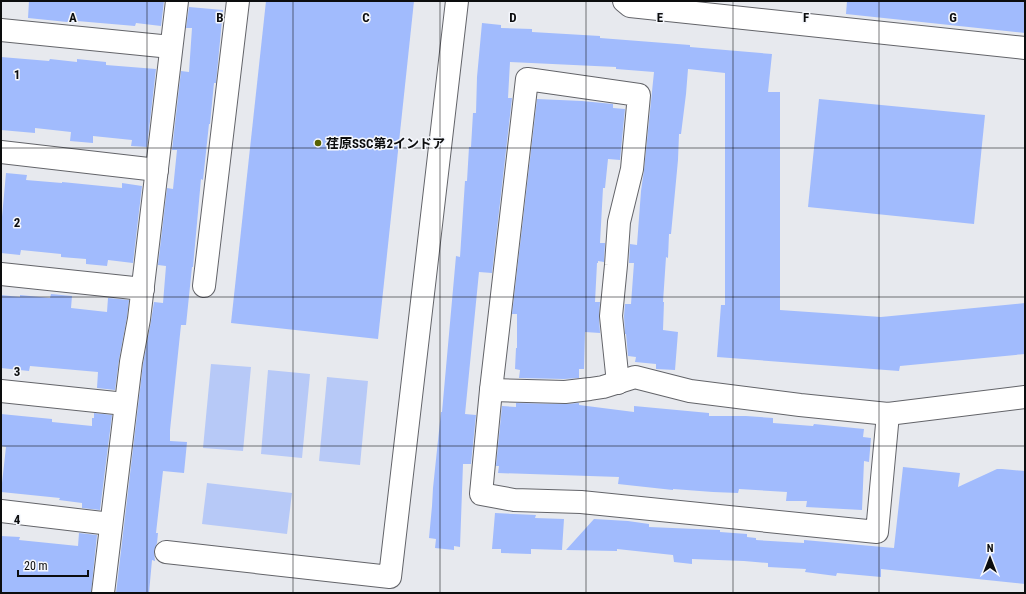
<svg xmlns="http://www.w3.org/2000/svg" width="1026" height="594" viewBox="0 0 1026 594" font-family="'Roboto Condensed','Noto Sans JP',sans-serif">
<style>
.green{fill:#b7c9f7}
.building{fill:#a1bbfd}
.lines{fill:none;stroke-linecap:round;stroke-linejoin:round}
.minor-casing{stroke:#636469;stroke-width:24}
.minor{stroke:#fff;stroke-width:22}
.grid{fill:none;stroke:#0c0d0e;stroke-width:1;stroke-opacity:0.55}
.poi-dot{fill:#576203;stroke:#f5f7fc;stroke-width:1.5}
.labels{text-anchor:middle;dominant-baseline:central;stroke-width:3;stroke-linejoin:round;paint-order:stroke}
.poi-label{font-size:13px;font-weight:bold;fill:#0c0d0e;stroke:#f5f7fc;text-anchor:start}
.grid-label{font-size:13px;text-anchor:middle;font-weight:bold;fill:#0c0d0e;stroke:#f5f7fc;stroke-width:3;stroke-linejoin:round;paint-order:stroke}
</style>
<rect width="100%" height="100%" fill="#e7e9ee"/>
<g class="green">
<polygon points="211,364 251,367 243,451 203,448"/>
<polygon points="268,370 310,374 302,458 261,454"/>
<polygon points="327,377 368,381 360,465 319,461"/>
<polygon points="207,483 292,493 287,534 202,524"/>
</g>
<g class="building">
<polygon points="29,1 164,1 161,26 136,23 135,26 77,21 77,23 28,18"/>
<polygon points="266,1 414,1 378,339 231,323"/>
<polygon points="847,1 1025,1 1025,33 846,14"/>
<polygon points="189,7 223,10 216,83 214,83 210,124 209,124 203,180 201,179 193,267 192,267 186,325 181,325 170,430 170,441 187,442 184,473 163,471 156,533 158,533 157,543 154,551 155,561 152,560 149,593 116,593 143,364 151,321 154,302 163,303 166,266 158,265 167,188 173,189 177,150 172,150 181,71 189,72 192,28 186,28"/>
<polygon points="482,23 501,25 501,28 532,29 532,32 600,36 600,38 690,45 690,47 772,54 768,92 780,92 780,310 881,317 1025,303 1025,354 900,366 899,371 717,357 721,305 725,305 725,73 688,69 686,94 681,134 679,134 678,160 671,234 669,234 668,258 666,257 663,302 664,302 663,330 678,332 675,370 656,369 656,364 635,362 636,357 628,356 626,334 625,334 624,316 625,304 631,304 634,263 629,263 630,244 637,245 641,191 644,170 654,72 616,69 616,67 510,62 508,98 512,98 492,273 479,272 465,414 476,415 471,464 463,464 460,547 454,546 454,550 435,548 436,539 429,538 432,506 433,488 441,412 442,412 456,256 460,257 465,181 467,181 469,147 471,147 473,113 476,113 477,77"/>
<polygon points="1,57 49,61 50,59 77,62 77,59 106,62 106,65 156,69 147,147 131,146 132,140 93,136 93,143 70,141 71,132 35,128 35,133 1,130"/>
<polygon points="537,99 582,101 613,104 613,108 625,109 620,160 608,159 605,188 603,188 600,243 605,243 604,262 598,261 598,263 597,263 595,302 600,302 599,317 600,333 585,332 584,369 579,369 579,378 564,379 519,378 520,370 515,369 516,348 517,348 517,314 512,314"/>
<polygon points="819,99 985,115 974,224 808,207"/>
<polygon points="6,173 27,175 26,180 62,183 62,182 122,188 122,183 142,186 133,263 108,260 107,266 86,264 86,259 61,257 61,254 21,250 20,255 1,253 1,228"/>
<polygon points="51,294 72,296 71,308 107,312 108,298 129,300 127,317 119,360 115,390 97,388 98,372 30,366 29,371 1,368 1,295 20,297 20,295 50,298"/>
<polygon points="516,403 565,404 579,403 579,405 634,412 634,406 709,413 709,416 746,416 773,418 773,423 813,426 814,424 864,429 863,437 871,438 869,462 864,461 862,510 806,507 807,501 786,501 787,492 739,489 738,493 713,492 673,489 673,490 618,484 619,477 498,473 499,466 496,466 502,406 516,407"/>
<polygon points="94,413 112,415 100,510 82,508 82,503 59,500 60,498 1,492 6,447 1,446 1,414 52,419 52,422 92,426 92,418 94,418"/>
<polygon points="903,467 960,473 958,487 997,469 1002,469 1025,471 1025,584 881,569 881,577 837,573 836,576 805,572 806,569 768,567 768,563 744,561 692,559 692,564 674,562 673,555 617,549 617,551 566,550 594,519 628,521 649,524 649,527 720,530 720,532 747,534 747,537 756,538 756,540 804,543 804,540 894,548"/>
<polygon points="495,513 536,515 535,518 564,519 562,550 531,549 531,554 501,553 501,549 492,549"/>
<polygon points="79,533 97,535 91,593 1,593 1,536 20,537 19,540 78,546"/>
</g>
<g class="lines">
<g class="minor-casing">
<g id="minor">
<polyline points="624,1 630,6 1025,48"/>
<polyline points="1,30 171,47"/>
<polyline points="1,152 157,170"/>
<polyline points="1,274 143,289"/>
<polyline points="204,286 238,1"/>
<polyline points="618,383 611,316 616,265 619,222 632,169 639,95 527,79 491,390 481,494 514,500 581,502 877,532 888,414"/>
<polyline points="491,390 565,392 590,389 603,387 635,377 690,391 800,405 888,414 1025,397"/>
<polyline points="1,391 125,404"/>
<polyline points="1,511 111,524"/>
<polyline points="166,552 390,577 457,1"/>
<polyline points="103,593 131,362 139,319 177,1"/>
</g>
</g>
<use href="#minor" class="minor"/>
</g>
<path class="grid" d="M147,1v592M293,1v592M440,1v592M586,1v592M733,1v592M879,1v592M1,148h1024M1,297h1024M1,446h1024"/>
<circle class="poi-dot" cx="318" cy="143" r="4"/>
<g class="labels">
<g class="poi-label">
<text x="326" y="143">荏原SSC第2インドア</text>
</g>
</g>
<g class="grid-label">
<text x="73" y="22">A</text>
<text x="220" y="22">B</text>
<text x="366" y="22">C</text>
<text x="513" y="22">D</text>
<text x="660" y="22">E</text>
<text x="806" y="22">F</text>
<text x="953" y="22">G</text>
<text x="17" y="79">1</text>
<text x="17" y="227">2</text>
<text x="17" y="376">3</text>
<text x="17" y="524">4</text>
</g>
<rect width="1026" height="594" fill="none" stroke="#0c0d0e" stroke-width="4"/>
<g transform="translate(990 558)" stroke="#f5f7fc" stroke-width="3" paint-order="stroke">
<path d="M0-3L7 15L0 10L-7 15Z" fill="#0c0d0e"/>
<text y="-6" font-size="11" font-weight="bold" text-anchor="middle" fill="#0c0d0e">N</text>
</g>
<path d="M18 570v6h70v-6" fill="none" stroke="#0c0d0e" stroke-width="2"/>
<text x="24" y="570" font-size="12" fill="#0c0d0e" stroke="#f5f7fc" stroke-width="3" paint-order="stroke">20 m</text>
</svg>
